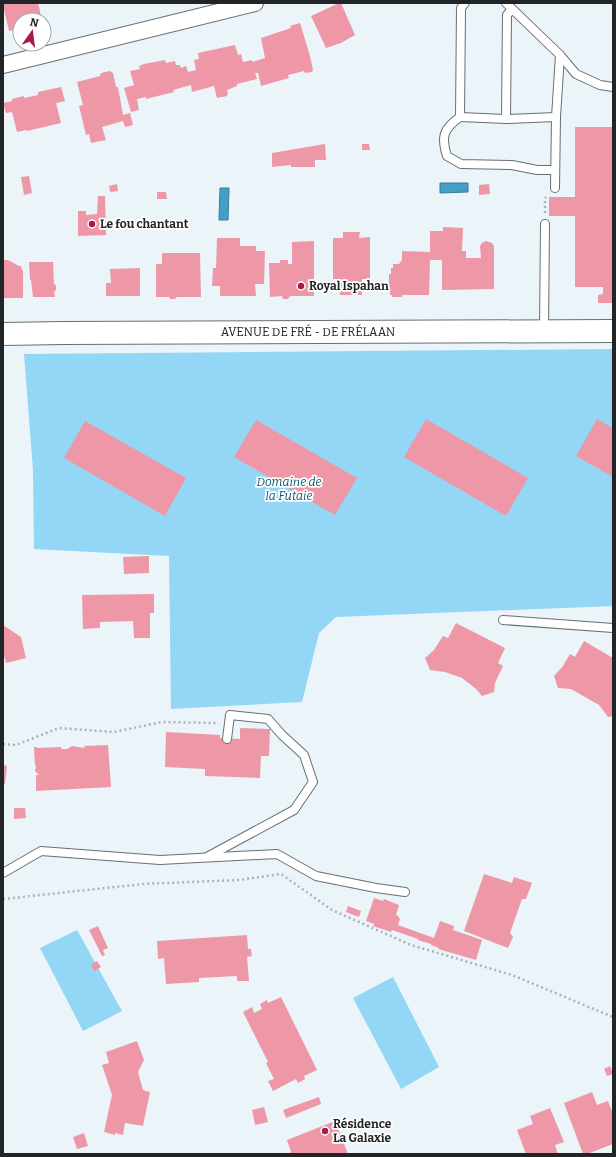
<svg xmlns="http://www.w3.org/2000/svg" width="616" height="1157" viewBox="0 0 616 1157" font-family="Bitter,serif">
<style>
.green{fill:#94d6f6}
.water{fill:#449fc7;stroke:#3a7a97}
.building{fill:#ee98a7}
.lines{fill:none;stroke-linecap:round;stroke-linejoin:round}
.service-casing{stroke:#676f73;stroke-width:10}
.minor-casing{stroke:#676f73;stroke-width:18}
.secondary-casing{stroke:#676f73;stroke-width:24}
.path{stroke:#abb3b7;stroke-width:2.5;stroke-dasharray:2 3;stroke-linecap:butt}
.service{stroke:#fff;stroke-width:8}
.minor{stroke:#fff;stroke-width:16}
.secondary{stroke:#fff;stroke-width:22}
.poi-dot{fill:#ac1a4c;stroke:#fff;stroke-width:1.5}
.labels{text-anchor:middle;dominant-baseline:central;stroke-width:3.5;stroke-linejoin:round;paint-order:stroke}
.poi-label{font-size:12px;font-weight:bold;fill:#222527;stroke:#fff;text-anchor:start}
.street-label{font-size:12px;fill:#222527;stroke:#fff}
.park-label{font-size:12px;font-style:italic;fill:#0c5672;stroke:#fff}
</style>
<rect width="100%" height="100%" fill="#eaf4f9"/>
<g class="green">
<polygon points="613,349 613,606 336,617 319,633 302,702 171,709 169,556 34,549 33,470 24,354"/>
<polygon points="77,930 122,1011 83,1031 40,948"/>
<polygon points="393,977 439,1067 401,1089 353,998"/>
</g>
<g class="water">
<polygon points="440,183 468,183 468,192 440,193"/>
<polygon points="220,188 229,188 228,220 219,220"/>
</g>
<g class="building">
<polygon points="8,3 38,3 41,16 31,19 32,20 20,20 20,28 9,31 3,5"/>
<polygon points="339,3 341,3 355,35 341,43 326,48 311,16"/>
<polygon points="300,23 310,56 313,70 312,72 305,73 304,71 288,75 289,78 261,86 258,73 255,73 257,79 237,84 237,86 227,90 228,93 227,96 217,98 214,86 192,92 191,85 173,90 174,92 146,99 146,97 137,99 139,110 131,112 124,88 134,85 130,71 140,69 139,66 144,64 165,60 166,63 175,61 176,65 180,65 181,68 186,66 188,72 196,70 194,60 199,59 198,53 235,45 238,55 241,54 243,62 252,60 252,62 265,58 261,38 291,28 290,26"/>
<polygon points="110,71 113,73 116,87 118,87 123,115 130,113 133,125 125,127 123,121 102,127 106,140 91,143 89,134 86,135 79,106 83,105 77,82 100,76 101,73"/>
<polygon points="61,87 65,101 56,103 61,123 27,131 27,130 17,132 12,112 6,113 3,103 12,101 12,99 24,96 24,98 38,95 38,92"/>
<polygon points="575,127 613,127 613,303 598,303 598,295 603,294 603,287 575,287 575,216 549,216 549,197 575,197"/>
<polygon points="325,144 326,160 315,160 315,167 291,167 291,165 272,167 272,153"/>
<polygon points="362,144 369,144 370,150 362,150"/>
<polygon points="29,176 32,193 24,195 21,177"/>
<polygon points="117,184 118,191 110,192 109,186"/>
<polygon points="489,184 490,194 479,195 479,185"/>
<polygon points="157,192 166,192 167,199 157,199"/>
<polygon points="98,196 105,196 106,235 78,236 78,211 86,211 86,215 97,214"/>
<polygon points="443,227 463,228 462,251 466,251 466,258 481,258 480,246 482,243 486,241 492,243 494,246 494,289 442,290 442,260 430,260 429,295 402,295 402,297 392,297 392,295 390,295 390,292 389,292 389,274 391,274 391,268 393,268 393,264 399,264 402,260 402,251 430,252 430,231 443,231"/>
<polygon points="343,232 360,232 359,238 370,237 370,279 362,279 362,295 340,295 340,279 333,279 333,238 343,238"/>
<polygon points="217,238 240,238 240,246 256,246 256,251 265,251 264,284 255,284 256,296 220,296 220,286 212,286 213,268 216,268"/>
<polygon points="314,241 314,296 290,296 288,299 283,299 282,296 270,297 269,263 280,263 280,260 288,260 288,264 292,264 292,242"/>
<polygon points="162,253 200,253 201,297 177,297 175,299 170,299 169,297 156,297 156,264 162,264"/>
<polygon points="3,260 8,260 19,266 21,266 22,270 23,270 23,298 3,298"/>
<polygon points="29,262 53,262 54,284 56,285 56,290 54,292 55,297 33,297 31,280 30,280"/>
<polygon points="140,268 140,296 106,296 106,283 111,283 110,269"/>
<polygon points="426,419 528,478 506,516 404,457"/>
<polygon points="597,419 613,428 613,477 576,456"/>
<polygon points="256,420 357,478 335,515 234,457"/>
<polygon points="85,421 186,478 165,516 64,458"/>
<polygon points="149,556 149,573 124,574 123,557"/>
<polygon points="154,594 154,613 150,613 150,638 134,638 133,621 100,622 100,628 83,629 82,595"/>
<polygon points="456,623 505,648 498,663 503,666 495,683 494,692 482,696 476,689 462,678 445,672 430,670 425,658 434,650 443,636 448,638"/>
<polygon points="3,625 21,637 26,658 6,663 3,652"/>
<polygon points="584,641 613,658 613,716 608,717 599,705 571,689 558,688 554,676 563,666 570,654 575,657"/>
<polygon points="240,728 270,729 269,756 261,756 260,778 205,776 205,769 165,767 166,732 220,735 220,738 240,739"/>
<polygon points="108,745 111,787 36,791 36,775 39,775 35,771 36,766 35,765 34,747 37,747 37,748 61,747 61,749 67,749 72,746 85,748 84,746"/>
<polygon points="3,765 7,766 5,784 3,784"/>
<polygon points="14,808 25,808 26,818 14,819"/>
<polygon points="484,874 512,883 514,877 532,883 526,899 522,899 510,933 513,937 508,948 464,931"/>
<polygon points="374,898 383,901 384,899 399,905 396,915 398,916 400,919 398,925 434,938 440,921 454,926 453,930 482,940 476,960 438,949 439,948 431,945 431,944 421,941 418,940 418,939 392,930 391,932 373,926 374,924 366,921"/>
<polygon points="348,906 361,911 359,917 346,912"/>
<polygon points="98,926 108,948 103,950 105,955 102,956 89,930"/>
<polygon points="247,935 248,949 251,949 252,956 247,957 249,981 237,981 237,976 199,978 199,982 166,984 164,958 158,959 157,941"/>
<polygon points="97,961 101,967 94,971 91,964"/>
<polygon points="281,997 317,1070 304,1076 305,1079 298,1083 296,1079 273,1091 268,1081 274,1079 266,1063 268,1062 243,1012 252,1007 254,1013 262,1009 260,1004 267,1000 268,1003"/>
<polygon points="137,1041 144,1060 138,1072 143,1090 150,1092 143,1126 125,1123 123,1135 115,1133 115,1135 104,1132 112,1095 102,1065 109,1063 106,1052"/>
<polygon points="610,1066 613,1074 607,1076 604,1069"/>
<polygon points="592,1092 597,1105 608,1101 613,1114 613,1144 587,1154 583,1154 564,1103"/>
<polygon points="319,1097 321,1104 286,1118 283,1110"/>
<polygon points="264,1107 268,1122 255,1125 252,1110"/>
<polygon points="550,1108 564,1142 555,1145 558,1154 526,1154 517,1130 533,1124 530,1116"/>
<polygon points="335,1121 348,1154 287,1154 291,1152 287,1140"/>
<polygon points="84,1133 88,1146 77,1149 73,1137"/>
</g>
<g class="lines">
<g class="service-casing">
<g id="service">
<polyline points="465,3 461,8 460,117 506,119 556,117"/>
<polyline points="506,3 560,55 576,74 600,85 613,87"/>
<path d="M460,117c-17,12 -19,20 -13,39l14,8 51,1 25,5h18"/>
<polyline points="506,119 507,15 512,9"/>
<polyline points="555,188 556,117 560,55"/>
<polyline points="544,331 545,224"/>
<polyline points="503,620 613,628"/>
<polyline points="207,857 294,810 313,782 304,755 282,735 268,719 230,715 227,739"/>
<polyline points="3,873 41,851 160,860 277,854 316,876 376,888 405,892"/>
</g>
</g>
<g class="minor-casing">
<polyline id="minor" points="3,65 255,3"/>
</g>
<g class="secondary-casing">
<polyline id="secondary" points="3,334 63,333 613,331"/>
</g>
<g class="path">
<polyline points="545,213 545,198 546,197"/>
<polyline points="3,744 16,745 59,728 114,732 162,722 216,723"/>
<polyline points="3,899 143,884 239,880 281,874 332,910 411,945 512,975 613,1017"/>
</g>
<use href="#service" class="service"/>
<use href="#minor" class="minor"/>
<use href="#secondary" class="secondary"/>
</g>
<g class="poi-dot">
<circle cx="92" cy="224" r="4"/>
<circle cx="301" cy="286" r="4"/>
<circle cx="325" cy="1131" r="4"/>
</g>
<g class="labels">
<g class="poi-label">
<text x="100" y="224">Le fou chantant</text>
<text x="309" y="286">Royal Ispahan</text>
<text x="333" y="1124">Résidence<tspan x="333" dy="14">La Galaxie</tspan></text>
</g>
<g class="street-label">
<text x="308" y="332">AVENUE DE FRÉ - DE FRÉLAAN</text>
</g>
<g class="park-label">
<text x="289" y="482">Domaine de<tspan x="289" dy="14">la Futaie</tspan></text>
</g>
</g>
<rect width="616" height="1157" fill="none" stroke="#222527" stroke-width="8"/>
<g transform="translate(32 32) rotate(14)"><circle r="19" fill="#ffffff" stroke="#a7a8a9"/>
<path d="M0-3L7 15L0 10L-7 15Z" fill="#ac1a4c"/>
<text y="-6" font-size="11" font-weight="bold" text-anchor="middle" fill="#222527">N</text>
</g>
</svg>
